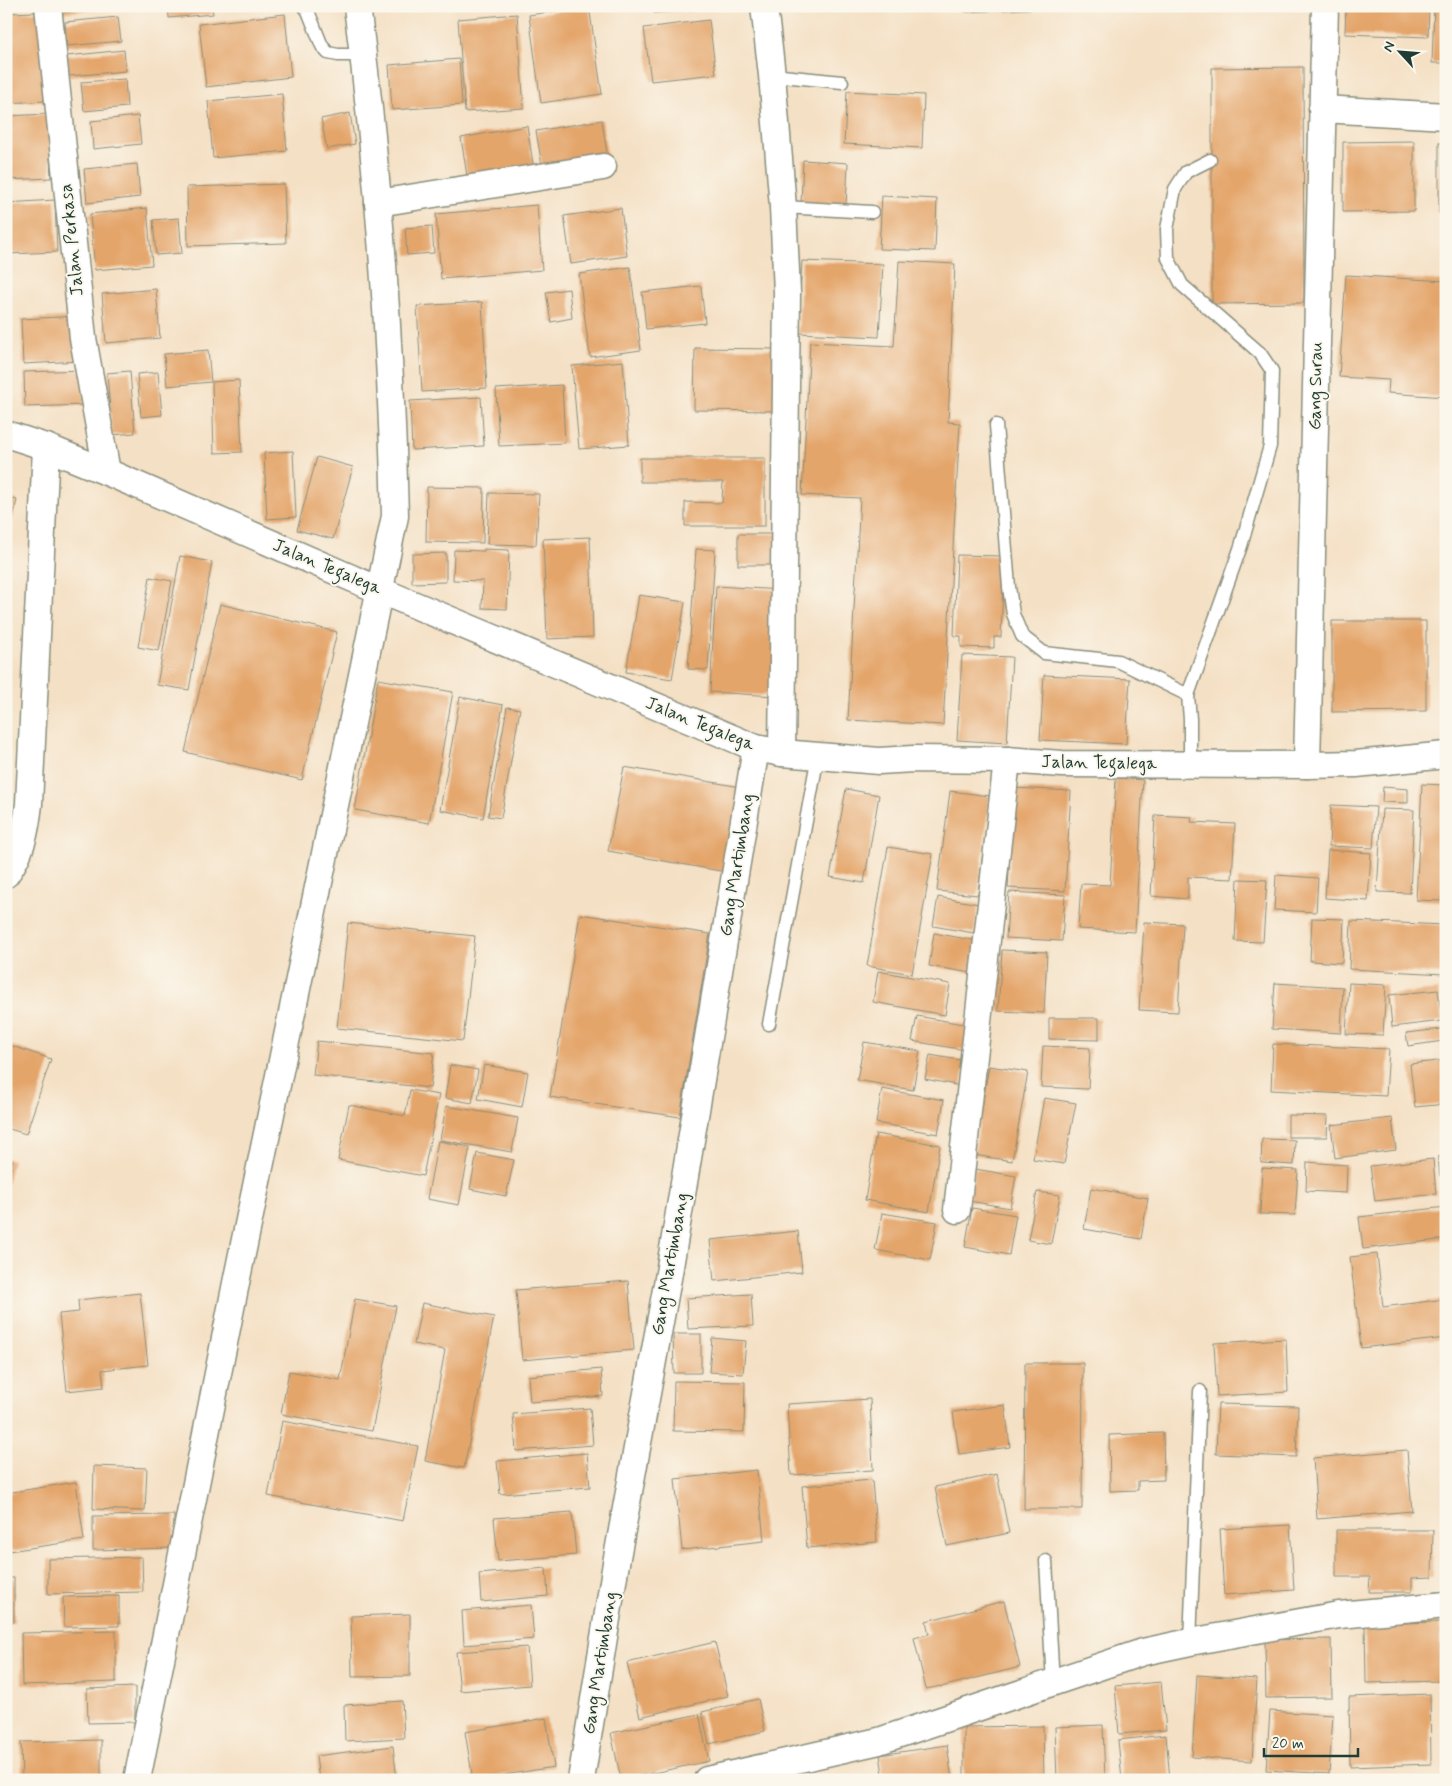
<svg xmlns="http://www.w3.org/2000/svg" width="1452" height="1786" viewBox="0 0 1452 1786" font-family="Mynerve,sans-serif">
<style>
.building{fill:#e4a56b}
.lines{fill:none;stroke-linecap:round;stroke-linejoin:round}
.service-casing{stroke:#8a8e7c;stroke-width:15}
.minor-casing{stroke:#8a8e7c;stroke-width:29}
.service{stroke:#fff;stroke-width:12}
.minor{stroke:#fff;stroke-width:26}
.labels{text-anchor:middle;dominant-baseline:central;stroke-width:4;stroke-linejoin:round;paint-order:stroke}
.street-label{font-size:18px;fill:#1f3d34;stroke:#fbf7ec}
</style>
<rect width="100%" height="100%" fill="#fbf7ec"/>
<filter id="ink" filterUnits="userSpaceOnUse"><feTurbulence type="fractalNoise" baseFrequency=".02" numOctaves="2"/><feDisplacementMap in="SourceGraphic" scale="10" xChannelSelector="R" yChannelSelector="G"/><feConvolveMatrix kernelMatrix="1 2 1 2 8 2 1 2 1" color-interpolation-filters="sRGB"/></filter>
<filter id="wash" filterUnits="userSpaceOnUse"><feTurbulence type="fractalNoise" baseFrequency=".0096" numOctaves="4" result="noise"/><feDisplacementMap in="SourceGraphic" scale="20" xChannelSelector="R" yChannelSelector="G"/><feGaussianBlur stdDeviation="1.12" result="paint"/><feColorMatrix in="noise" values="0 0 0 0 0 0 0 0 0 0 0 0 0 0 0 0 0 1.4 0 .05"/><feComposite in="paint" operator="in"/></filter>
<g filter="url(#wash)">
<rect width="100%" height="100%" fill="#f4e0c4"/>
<g id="blocks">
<g class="building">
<polygon points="58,6 90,6 91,10 59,13"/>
<polygon points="168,6 212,6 213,14 169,18"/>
<polygon points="589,6 602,94 541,103 529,15"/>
<polygon points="654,6 718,6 718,8 654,13"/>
<polygon points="964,6 1046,6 1046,8 965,12"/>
<polygon points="1346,6 1429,6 1428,37 1345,34"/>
<polygon points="1434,6 1446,6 1446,63 1432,63"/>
<polygon points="38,12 42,51 44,101 6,103 6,13"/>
<polygon points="285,14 291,77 206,87 199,24"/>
<polygon points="517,14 524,108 465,112 458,19"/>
<polygon points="118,17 121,41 67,46 65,22"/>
<polygon points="709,20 716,74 651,81 644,28"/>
<polygon points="124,50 126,71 69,76 67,56"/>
<polygon points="459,59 462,105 392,110 389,65"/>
<polygon points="1303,67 1304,303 1212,304 1212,68"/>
<polygon points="125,79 127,107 84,111 81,82"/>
<polygon points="847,91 924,95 922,148 844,144"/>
<polygon points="282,94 287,151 213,158 208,101"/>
<polygon points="350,113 355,144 327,149 321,119"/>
<polygon points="48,114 51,178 6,180 6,116"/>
<polygon points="138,116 141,144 93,149 91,121"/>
<polygon points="602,120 608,160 543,171 536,131"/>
<polygon points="527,126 534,170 468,182 461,138"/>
<polygon points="1414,141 1414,211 1343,212 1343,142"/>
<rect x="1439" y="143" width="7" height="70"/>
<polygon points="803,160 848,163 846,206 801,204"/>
<polygon points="137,164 140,197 87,203 84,169"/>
<polygon points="284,184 286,243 188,246 187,187"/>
<polygon points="882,196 937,199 935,251 879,249"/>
<polygon points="55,200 57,252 6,254 6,203"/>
<polygon points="537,205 542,270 441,279 436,214"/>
<polygon points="147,208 152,265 95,270 90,214"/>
<polygon points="621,208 627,256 571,264 564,216"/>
<polygon points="179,218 182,253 156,255 153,220"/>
<polygon points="432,226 434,253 407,255 405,228"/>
<polygon points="802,261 883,264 879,337 798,333"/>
<polygon points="899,261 955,264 948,422 960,423 943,725 848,720 860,498 802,495 810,342 894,346"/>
<polygon points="630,267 641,350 590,357 579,274"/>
<polygon points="1346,275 1446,281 1445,397 1388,393 1389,380 1339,377"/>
<polygon points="701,286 705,323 646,329 642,292"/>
<polygon points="156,289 160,338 106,343 102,294"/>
<polygon points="569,289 572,318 551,322 546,292"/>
<polygon points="482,302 487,388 422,392 417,306"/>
<polygon points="79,316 81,361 23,364 21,319"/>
<polygon points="695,348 778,349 777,411 694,410"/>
<polygon points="208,350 211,382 167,386 164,354"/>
<polygon points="623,361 629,445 579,449 572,366"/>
<polygon points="84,370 85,405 25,407 24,372"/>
<polygon points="130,371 135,433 112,435 107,373"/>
<polygon points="158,372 162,415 141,417 137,374"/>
<polygon points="239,380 242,452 214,453 212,382"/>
<polygon points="562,385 565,443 499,446 496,389"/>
<polygon points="481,397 484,446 412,450 410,401"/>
<polygon points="293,451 296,517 267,519 264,453"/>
<polygon points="317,457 353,467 333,539 297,530"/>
<polygon points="640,458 765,458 765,526 685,526 685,502 722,503 723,482 640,482"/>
<polygon points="427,487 484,488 483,543 426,542"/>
<polygon points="489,493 539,494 536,545 487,544"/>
<polygon points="6,497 17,500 7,542 6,542"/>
<rect x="738" y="534" width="41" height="31"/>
<polygon points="590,537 593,637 547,639 543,539"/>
<polygon points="484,549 509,550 507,609 482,608 483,581 453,580 454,550 484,551"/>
<polygon points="696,549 715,550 708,670 688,669"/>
<polygon points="446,553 446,582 412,583 412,554"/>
<polygon points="957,555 1004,556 1001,637 994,637 994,648 961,647 961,636 954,636"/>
<polygon points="180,556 212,562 189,690 157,685"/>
<polygon points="150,577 172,581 159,651 138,647"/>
<polygon points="716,586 781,590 775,696 710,692"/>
<polygon points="639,595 685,602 672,679 626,672"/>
<polygon points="220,604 337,632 302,780 185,752"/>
<polygon points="1332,621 1426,621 1426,711 1332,712"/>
<polygon points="962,655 1012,657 1007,743 957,740"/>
<polygon points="1044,675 1130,679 1126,744 1040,740"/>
<polygon points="378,679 453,692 429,823 355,810"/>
<polygon points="460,697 503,705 483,818 440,810"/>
<polygon points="507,707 520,709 501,818 488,816"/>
<polygon points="624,767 741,787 726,872 608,851"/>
<polygon points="1116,778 1143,780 1135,932 1078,929 1081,884 1110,885"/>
<polygon points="1422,784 1446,785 1446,820 1441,901 1416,900"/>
<polygon points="1383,787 1408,789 1408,803 1382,802"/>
<polygon points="1014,788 1071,791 1065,891 1008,888"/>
<polygon points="846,789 879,795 864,883 830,877"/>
<polygon points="950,791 990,796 978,895 937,891"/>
<polygon points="1331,805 1376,807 1373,848 1329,846"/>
<polygon points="1382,809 1414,810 1410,893 1377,892"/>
<polygon points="1155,815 1192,817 1191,822 1235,824 1232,879 1188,877 1188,899 1151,896"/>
<polygon points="888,847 933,854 912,974 867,966"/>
<polygon points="1328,850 1371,853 1368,901 1325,898"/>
<polygon points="1276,875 1318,878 1316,912 1274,910"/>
<polygon points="1238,879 1267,880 1263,942 1235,941"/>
<polygon points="1009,892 1065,895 1062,941 1006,938"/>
<polygon points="938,897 979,904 974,933 933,926"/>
<polygon points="580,914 710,934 680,1117 550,1097"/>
<polygon points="1312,918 1344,919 1342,963 1310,961"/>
<polygon points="1351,921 1446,925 1445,974 1349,969"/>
<polygon points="1144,922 1183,924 1178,1012 1139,1010"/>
<polygon points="348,923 475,936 463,1041 337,1028"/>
<polygon points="934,933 978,941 972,973 929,966"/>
<polygon points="1002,950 1047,952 1044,1013 998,1011"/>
<polygon points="878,971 950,984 945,1015 873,1002"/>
<polygon points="1275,983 1343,987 1341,1033 1272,1029"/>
<polygon points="1349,983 1386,985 1383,1035 1346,1034"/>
<polygon points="1438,990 1442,1021 1392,1027 1389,995"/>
<polygon points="917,1016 969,1025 965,1050 912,1041"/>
<polygon points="1049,1018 1099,1018 1099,1040 1049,1039"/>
<polygon points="1442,1029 1443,1041 1408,1046 1406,1033"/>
<polygon points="317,1041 434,1053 430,1088 313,1075"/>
<polygon points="864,1042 920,1051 913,1090 857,1080"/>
<polygon points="6,1044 51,1059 26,1134 6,1128"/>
<polygon points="1273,1044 1389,1049 1386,1096 1271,1090"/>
<polygon points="1043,1046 1090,1048 1088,1089 1041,1087"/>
<polygon points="930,1055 965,1061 961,1086 925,1079"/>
<polygon points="1446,1060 1446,1104 1415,1107 1410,1064"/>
<polygon points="450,1065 478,1070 472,1103 445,1098"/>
<polygon points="484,1065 528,1072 522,1107 478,1099"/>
<polygon points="989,1066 1028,1072 1012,1161 974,1155"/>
<polygon points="882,1089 944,1100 938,1134 876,1123"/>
<polygon points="410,1090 439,1095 423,1176 338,1160 349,1105 405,1116"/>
<polygon points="1044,1098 1076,1103 1064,1164 1033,1159"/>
<polygon points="446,1106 518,1118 512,1152 440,1140"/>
<polygon points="1288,1115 1328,1116 1327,1137 1288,1137"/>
<polygon points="1392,1118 1396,1150 1335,1158 1331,1125"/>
<polygon points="876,1134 940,1145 929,1212 865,1200"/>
<polygon points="1262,1139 1295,1140 1294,1165 1261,1163"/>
<polygon points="438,1141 470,1147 459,1205 427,1199"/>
<polygon points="477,1153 514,1160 506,1196 470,1189"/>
<polygon points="1446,1156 1446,1175 1440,1176 1438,1157"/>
<polygon points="6,1158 13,1160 7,1184 6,1184"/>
<polygon points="1433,1159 1436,1194 1375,1201 1370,1166"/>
<polygon points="1307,1162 1347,1165 1346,1193 1306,1191"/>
<polygon points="1262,1168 1298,1170 1295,1215 1260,1214"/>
<polygon points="975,1169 1016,1176 1010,1208 969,1201"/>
<polygon points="1091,1188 1148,1198 1141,1239 1084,1229"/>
<polygon points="1037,1192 1060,1195 1051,1244 1028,1240"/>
<polygon points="1446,1207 1446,1239 1363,1249 1359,1217"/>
<polygon points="972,1208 1016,1215 1009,1255 965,1247"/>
<polygon points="882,1213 937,1222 930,1260 875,1250"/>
<polygon points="798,1231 802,1272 714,1281 710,1240"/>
<polygon points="1377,1254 1383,1307 1446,1299 1446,1338 1361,1348 1350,1257"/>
<polygon points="628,1281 634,1350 522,1360 516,1290"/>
<polygon points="140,1293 148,1365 102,1370 104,1387 67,1391 59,1314 79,1312 78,1300"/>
<polygon points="751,1294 753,1326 688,1329 686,1298"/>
<polygon points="355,1299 396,1306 372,1431 281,1414 289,1371 340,1380"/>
<polygon points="422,1303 494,1317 464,1468 425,1461 445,1350 414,1344"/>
<polygon points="673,1334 701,1334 701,1373 674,1373"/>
<polygon points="712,1338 746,1341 743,1374 709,1372"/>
<polygon points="1286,1339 1288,1392 1217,1396 1214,1343"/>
<polygon points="1025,1363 1083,1363 1082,1509 1024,1509"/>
<polygon points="601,1369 603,1396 530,1402 528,1376"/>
<polygon points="674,1381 745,1382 744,1432 673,1431"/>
<polygon points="870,1399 873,1470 791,1475 787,1404"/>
<polygon points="1218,1404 1298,1406 1296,1457 1216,1454"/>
<polygon points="1005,1405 1010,1447 959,1454 953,1412"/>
<polygon points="590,1408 593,1445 516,1451 513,1414"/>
<polygon points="282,1421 418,1446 403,1521 268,1496"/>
<polygon points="1163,1433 1164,1480 1138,1481 1138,1490 1110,1491 1109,1435"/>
<polygon points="1407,1450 1412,1511 1317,1519 1313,1458"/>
<polygon points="587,1453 590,1487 500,1494 497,1461"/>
<polygon points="94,1466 147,1468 145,1511 93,1509"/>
<polygon points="757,1470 764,1541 682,1550 675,1479"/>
<polygon points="997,1474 1009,1533 947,1546 935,1487"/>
<polygon points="872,1480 877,1542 807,1548 802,1486"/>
<polygon points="76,1482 84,1540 9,1551 6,1536 6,1493"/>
<polygon points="572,1512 576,1555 498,1561 494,1518"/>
<polygon points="174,1515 174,1548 93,1550 93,1516"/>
<polygon points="1290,1525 1294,1590 1224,1595 1220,1529"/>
<polygon points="1336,1530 1433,1530 1432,1577 1412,1578 1412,1592 1369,1592 1370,1577 1336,1577"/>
<polygon points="142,1557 143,1592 48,1594 48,1559"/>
<polygon points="546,1568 548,1596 481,1602 479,1574"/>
<rect x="6" y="1578" width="8" height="44"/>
<polygon points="119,1596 119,1626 64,1627 63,1597"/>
<polygon points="1004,1601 1020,1667 941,1687 941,1686 926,1689 914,1638 929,1634 926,1621"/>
<polygon points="531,1605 534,1639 464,1645 462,1611"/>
<polygon points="410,1614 410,1676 352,1677 351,1616"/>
<polygon points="1440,1622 1441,1681 1366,1683 1365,1624"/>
<polygon points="116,1631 116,1682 22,1685 21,1633"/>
<polygon points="1331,1639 1332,1697 1266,1698 1265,1640"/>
<polygon points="715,1642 728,1696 640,1717 627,1663"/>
<polygon points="527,1647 530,1685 460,1691 456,1652"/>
<polygon points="1197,1675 1257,1679 1252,1761 1192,1757"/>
<polygon points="1161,1682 1166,1730 1119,1734 1115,1686"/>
<polygon points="135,1687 135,1722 88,1723 87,1689"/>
<polygon points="1430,1694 1431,1764 1350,1767 1349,1697"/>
<polygon points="758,1699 765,1731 709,1744 702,1712"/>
<polygon points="402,1701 404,1738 345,1741 344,1705"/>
<polygon points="1270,1711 1333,1715 1329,1774 1266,1770"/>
<polygon points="699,1714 709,1761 621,1780 611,1733"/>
<polygon points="546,1718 554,1767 473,1780 465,1732"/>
<polygon points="1103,1725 1105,1780 1057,1780 1055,1727"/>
<polygon points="1043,1726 1044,1780 964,1780 964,1727"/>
<polygon points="1166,1735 1170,1780 1122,1780 1118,1740"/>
<polygon points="101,1740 101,1780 22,1780 21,1742"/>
<polygon points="947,1745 952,1780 884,1780 880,1755"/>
<polygon points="393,1746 397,1780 319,1780 316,1756"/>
</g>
</g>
</g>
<g filter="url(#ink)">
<use href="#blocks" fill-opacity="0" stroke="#8a8e7c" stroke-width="1"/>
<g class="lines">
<g class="service-casing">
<g id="service">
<polyline points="304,6 308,11 322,46 328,53 338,55 364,55"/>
<polyline points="772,75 842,82"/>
<polyline points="783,207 872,212"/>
<polyline points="996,425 1009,587 1013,614 1022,636 1044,653 1118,661 1188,695 1190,719 1190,765"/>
<polyline points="1188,695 1241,546 1270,446 1272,371 1260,353 1182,285 1168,258 1167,229 1175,189 1186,172 1210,160"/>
<polyline points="769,1024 818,755"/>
<polyline points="1046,1561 1053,1683"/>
<polyline points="1190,1642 1200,1391"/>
</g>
</g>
<g class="minor-casing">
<g id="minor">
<polyline points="48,6 83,338 107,472"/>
<polyline points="764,6 772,75 783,207 787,292 782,753"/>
<polyline points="1322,109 1446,116"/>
<polyline points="378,203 603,167"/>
<polyline points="6,434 46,447 107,472 379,590 756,748 782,753 879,761 913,759 1007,760 1062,764 1307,765 1356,764 1446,755"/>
<polyline points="1307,765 1325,6"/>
<path d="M6,874c16,-21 20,-44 23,-70l17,-357"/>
<polyline points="957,1210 1007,760"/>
<path d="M137,1780l100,-502 158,-762c-4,-170 -16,-341 -38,-510"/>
<polyline points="581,1780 616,1563 669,1273 756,748"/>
<polyline points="707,1780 879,1741 1143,1652 1190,1642 1339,1615 1446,1605"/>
</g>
</g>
<use href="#service" class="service"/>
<use href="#minor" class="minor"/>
</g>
</g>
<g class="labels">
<g class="street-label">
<text transform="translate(72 240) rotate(-96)">Jalan Perkasa</text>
<text transform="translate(1316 386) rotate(-89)">Gang Surau</text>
<text transform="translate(327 567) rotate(23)">Jalan Tegalega</text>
<text transform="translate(700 724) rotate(22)">Jalan Tegalega</text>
<text transform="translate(1099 763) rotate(1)">Jalan Tegalega</text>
<text transform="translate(737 865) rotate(-81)">Gang Martimbang</text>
<text transform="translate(670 1264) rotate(-80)">Gang Martimbang</text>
<text transform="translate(600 1663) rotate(-81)">Gang Martimbang</text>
</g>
</g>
<rect width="1452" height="1786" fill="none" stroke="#fbf7ec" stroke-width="25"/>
<g transform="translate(1400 52) rotate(296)" stroke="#fbf7ec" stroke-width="4" paint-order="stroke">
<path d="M0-4L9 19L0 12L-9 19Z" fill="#1f3d34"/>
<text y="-8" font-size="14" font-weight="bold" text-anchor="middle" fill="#1f3d34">N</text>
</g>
<path d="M1264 1748v8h94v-8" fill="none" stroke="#1f3d34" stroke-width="2.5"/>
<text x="1272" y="1748" font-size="15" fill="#1f3d34" stroke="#fbf7ec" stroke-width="4" paint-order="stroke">20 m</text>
</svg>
